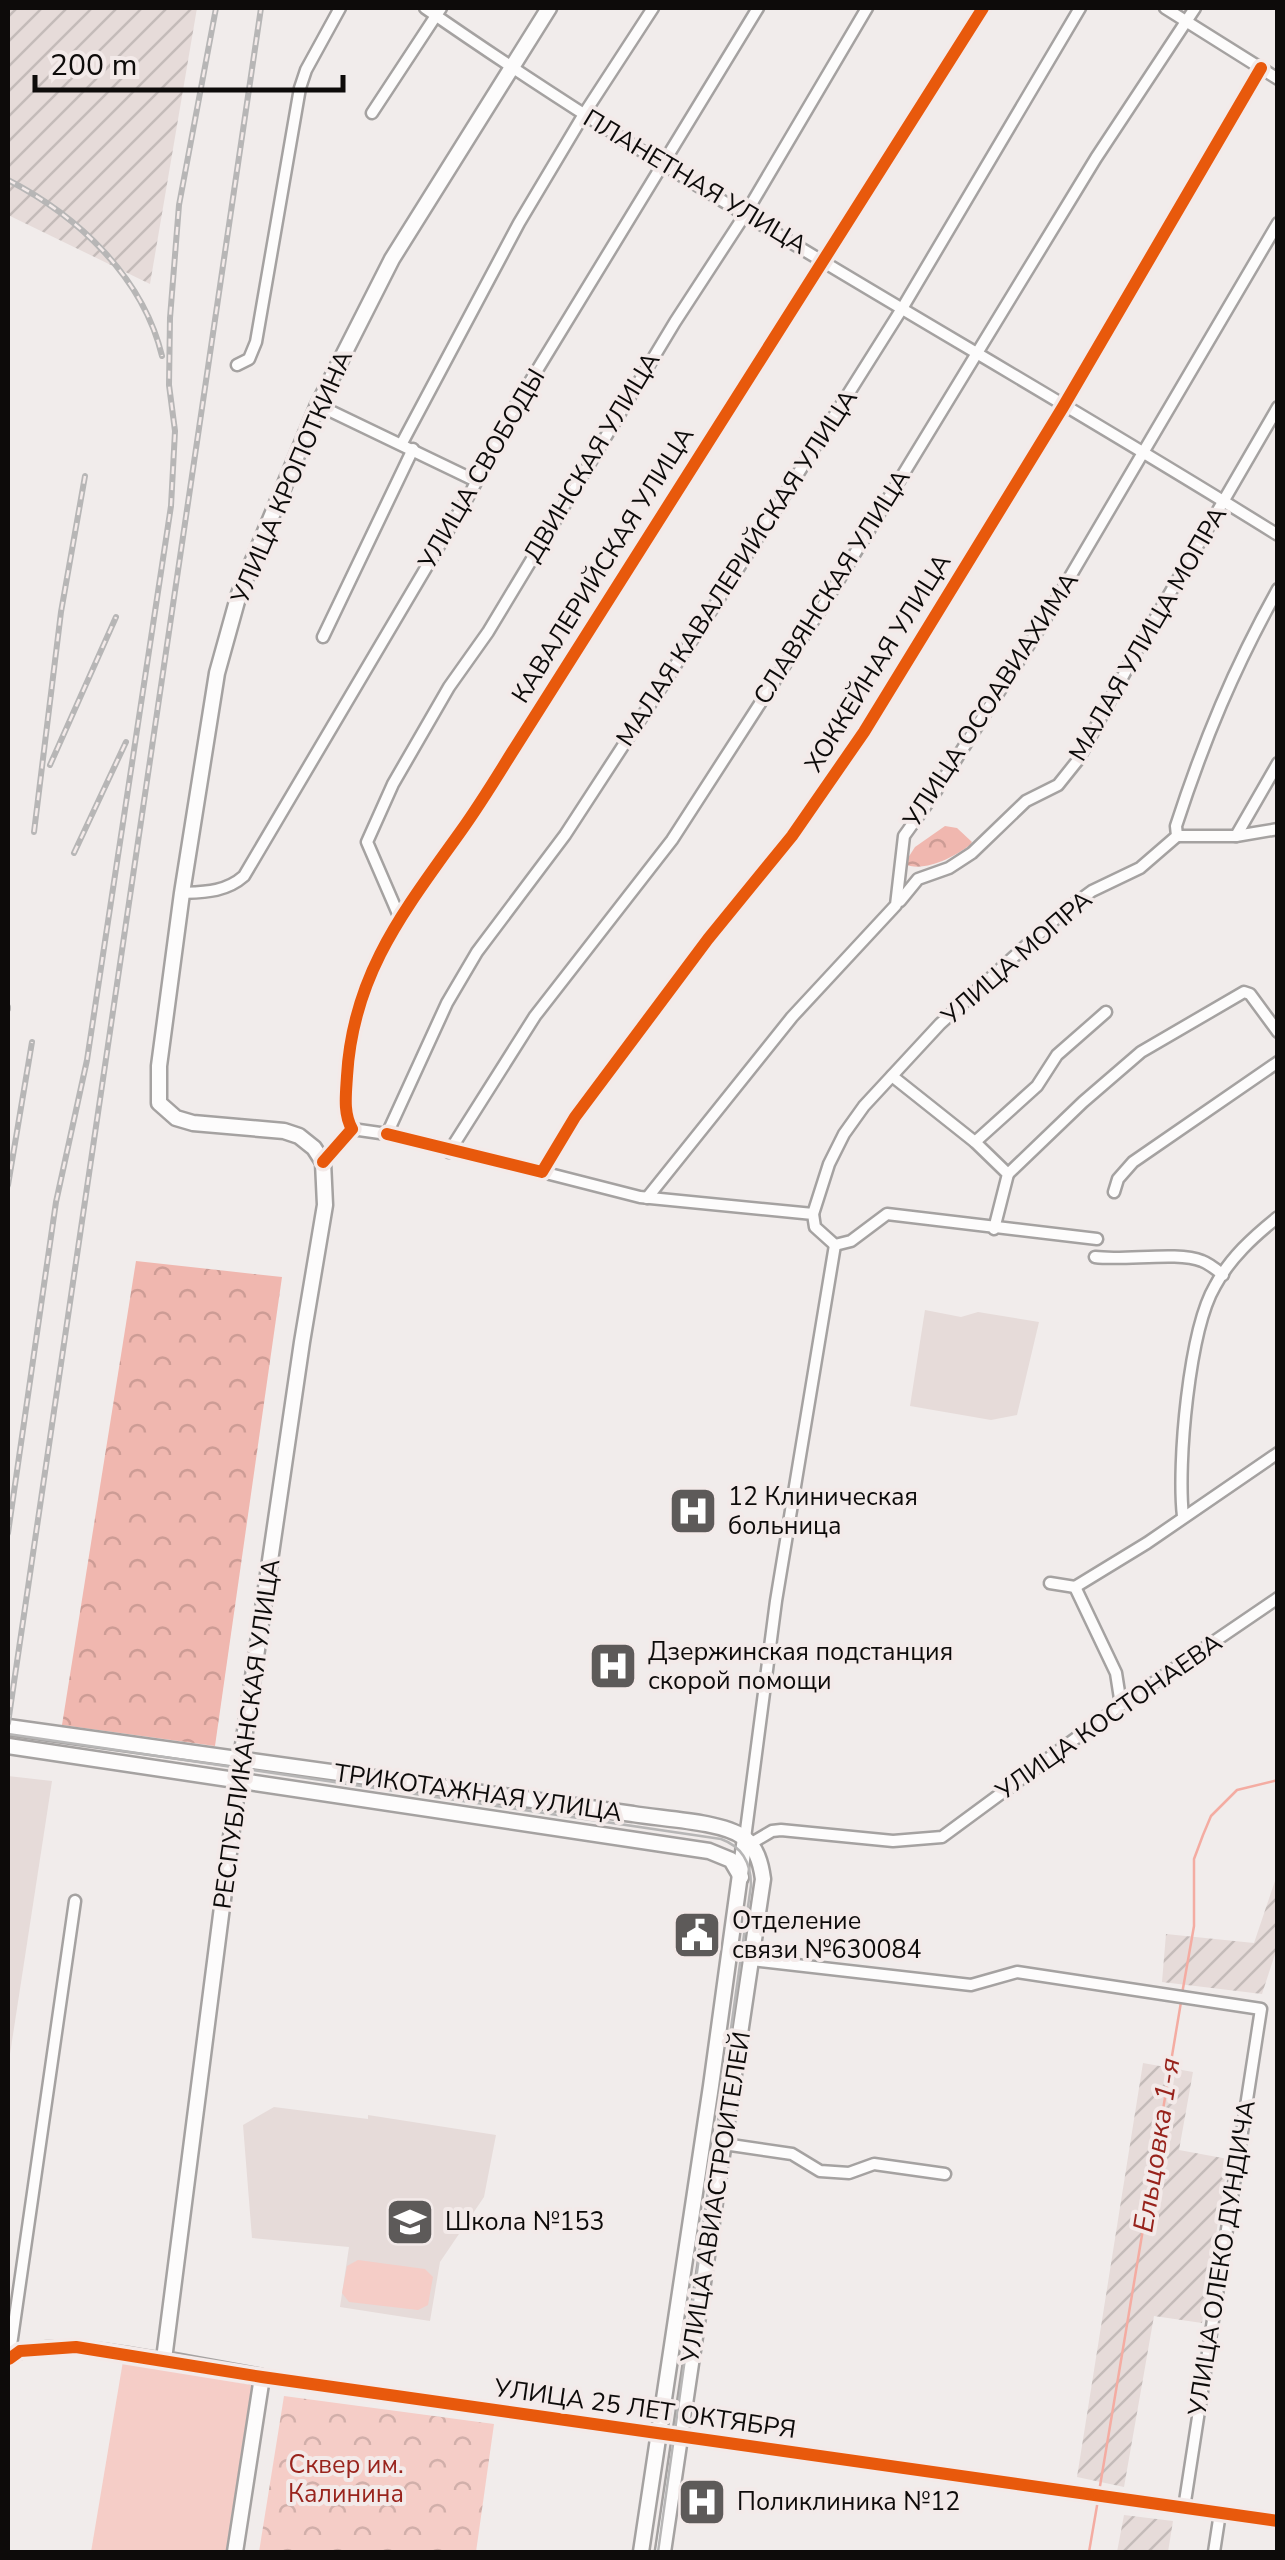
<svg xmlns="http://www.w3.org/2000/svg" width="1285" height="2560" viewBox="0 0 1285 2560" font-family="'Nunito Sans',sans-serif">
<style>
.built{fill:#e6dbd9}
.industrial{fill:url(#industrial-furrows)}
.forest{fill:url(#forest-crowns)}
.park{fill:url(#park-crowns)}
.pitch{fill:#f5cdc7}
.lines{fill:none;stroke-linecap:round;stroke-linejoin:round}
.stream{stroke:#f4aca2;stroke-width:2.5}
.street-casing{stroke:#a5a2a1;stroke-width:15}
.secondary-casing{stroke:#a5a2a1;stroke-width:19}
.street{stroke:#fdfcfc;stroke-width:10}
.secondary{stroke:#fdfcfc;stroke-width:14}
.tram{stroke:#b7b6b6;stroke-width:2.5}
.rail-casing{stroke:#b7b6b6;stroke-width:6}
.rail{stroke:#f3eae9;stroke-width:2.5;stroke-dasharray:8;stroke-linecap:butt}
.cycleway-casing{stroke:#f3eae9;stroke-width:19}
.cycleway{stroke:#e8590c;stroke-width:12}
.labels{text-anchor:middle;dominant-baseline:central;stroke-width:8;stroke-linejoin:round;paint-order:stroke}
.street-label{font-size:25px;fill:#0d0b0a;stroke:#f3eae9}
.poi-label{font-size:25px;fill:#0d0b0a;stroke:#f3eae9;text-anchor:start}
.park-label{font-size:25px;fill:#99241d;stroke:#f3eae9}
.water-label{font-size:28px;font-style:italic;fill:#97221b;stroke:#f3eae9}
</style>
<defs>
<pattern id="industrial-furrows" width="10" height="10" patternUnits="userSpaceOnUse" patternTransform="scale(2.5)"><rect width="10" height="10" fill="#e6dbd9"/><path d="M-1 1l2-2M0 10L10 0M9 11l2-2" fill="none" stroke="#c4bbb9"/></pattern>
<pattern id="forest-crowns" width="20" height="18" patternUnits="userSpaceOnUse" patternTransform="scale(2.5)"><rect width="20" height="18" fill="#f0b7af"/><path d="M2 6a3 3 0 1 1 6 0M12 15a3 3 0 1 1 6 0" fill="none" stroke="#cd9c95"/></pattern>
<pattern id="park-crowns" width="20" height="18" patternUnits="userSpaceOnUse" patternTransform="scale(2.5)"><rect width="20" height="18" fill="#f5cdc7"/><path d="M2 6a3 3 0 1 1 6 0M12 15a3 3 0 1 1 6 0" fill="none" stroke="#d1afaa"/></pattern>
</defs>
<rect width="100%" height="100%" fill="#f1eceb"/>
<g class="built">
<polygon points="925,1310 961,1317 978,1312 1039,1322 1017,1415 991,1420 910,1406"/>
<polygon points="8,1776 52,1781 8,2067"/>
<polygon points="274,2107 368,2119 368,2115 496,2135 484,2197 440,2262 430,2321 340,2307 349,2247 252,2238 243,2125"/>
</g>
<g class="industrial">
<polygon points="8,8 197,8 150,284 8,215"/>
<polygon points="1277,1875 1277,1948 1262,1994 1162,1982 1166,1934 1254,1943"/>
<polygon points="1143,2063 1193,2072 1179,2150 1228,2159 1202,2323 1154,2316 1124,2487 1077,2477"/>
<polygon points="1124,2515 1173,2521 1168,2552 1117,2552"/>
</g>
<g class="forest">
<path d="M945,826l12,2 15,14 -2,3c-16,12 -46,28 -66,19l11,-17z"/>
<polygon points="136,1261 282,1277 215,1746 62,1725"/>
</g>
<polygon class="park" points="284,2396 494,2424 476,2552 259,2552"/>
<g class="pitch">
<polygon points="358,2260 425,2269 433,2277 428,2305 418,2310 349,2302 342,2293 347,2266"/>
<polygon points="123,2361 252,2383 226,2552 91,2552"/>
</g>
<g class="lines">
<g class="stream">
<polyline points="1182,1994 1194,1926 1194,1859 1203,1835 1211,1816 1237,1790 1278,1780"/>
<polyline points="1099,2492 1181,2002"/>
<polyline points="1089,2552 1098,2500"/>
</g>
<g class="street-casing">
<g id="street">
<path d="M425,8c274,191 570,350 853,527"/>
<polyline points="1165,8 1278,79"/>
<polyline points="372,113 441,8"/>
<polyline points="237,365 249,359 256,342 300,88 306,70 340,8"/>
<polyline points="318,405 476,481"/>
<polyline points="402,443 519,223 584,114 653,8"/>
<polyline points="323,637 413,449"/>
<polyline points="1177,836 1236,836 1278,829"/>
<polyline points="1236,836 1278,763"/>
<path d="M182,893c23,-1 44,-1 62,-17l228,-386 42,-82 244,-400"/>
<polyline points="900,901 918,879 949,868 972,853 1026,801 1058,785 1078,760 1137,650 1278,407"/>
<polyline points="399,916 367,842 393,784 449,687 488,632 675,322 746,213 867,8"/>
<polyline points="892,1076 975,1142 1008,1174 994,1229"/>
<polyline points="352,1129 387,1134 447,1003 477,952 565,835 731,580 903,307 1080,8"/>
<polyline points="387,1134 542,1172 575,1117 708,939 792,836 864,732 1063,407 1261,68"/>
<polyline points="975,1142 1037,1086 1057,1055 1106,1012"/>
<polyline points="449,1152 535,1016 672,840 821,609 1096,158 1195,8"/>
<path d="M323,1162l29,-33c-9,-16 -6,-35 -5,-53 6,-102 57,-165 114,-245 18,-25 34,-51 50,-77l472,-746"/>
<polyline points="542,1172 640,1197 813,1214 815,1227 835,1245 851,1241 887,1214 1097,1239"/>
<polyline points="1008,1174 1083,1102 1141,1052 1244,992 1250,994 1278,1032"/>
<polyline points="1114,1192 1118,1179 1133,1162 1278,1062"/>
<polyline points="647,1198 792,1017 896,905 904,836 934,794 1044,621 1278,223"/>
<path d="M813,1214l16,-50 15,-30 20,-28 76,-82 122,-111 30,-22 48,-23 37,-32 -1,-10c28,-86 58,-158 102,-237"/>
<path d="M1095,1257c30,4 83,-6 107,4 8,3 15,9 21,14"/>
<path d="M1183,1516c-6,-52 6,-186 32,-230 15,-28 38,-49 63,-69"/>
<polyline points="1050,1583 1075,1587"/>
<polyline points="1075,1587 1147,1543 1278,1453"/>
<polyline points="1075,1587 1116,1673 1121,1705"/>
<polyline points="745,1838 776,1601 835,1245"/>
<polyline points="750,1844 772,1831 781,1830 893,1841 942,1837 1121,1705 1278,1598"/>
<polyline points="752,1960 971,1985 1017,1972 1261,2009 1184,2508"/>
<polyline points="724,2144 792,2154 820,2171 849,2173 874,2164 945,2174"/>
<polyline points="9,2359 75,1901"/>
<path d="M9,2359c37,-25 112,-6 155,0"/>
<polyline points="262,2377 1278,2521"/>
<polyline points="1214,2552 1220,2513"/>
</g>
</g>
<g class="secondary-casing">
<g id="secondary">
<path d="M8,1727l625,87c28,5 88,7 110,23 14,10 18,27 20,42l-100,673"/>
<polyline points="8,1746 709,1851 731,1860 741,1877"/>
<polyline points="235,2552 262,2377 164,2359 241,1759 302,1342 325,1205 323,1162 314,1148 299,1136 284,1131 193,1123 176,1118 159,1103 159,1066 182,893 217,673 239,594 318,405 392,259 549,8"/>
<polyline points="641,2552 711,2086 745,1838"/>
</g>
</g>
<use href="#street" class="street"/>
<use href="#secondary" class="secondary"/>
<path class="tram" d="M8,1734l713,105c22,8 30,24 30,46l-93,667"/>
<g class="rail-casing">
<g id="rail">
<path d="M8,180c70,36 135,97 154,176"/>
<polyline points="50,765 116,617"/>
<polyline points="34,832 61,612 85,476"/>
<polyline points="74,853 126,742"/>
<polyline points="8,1009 8,1007"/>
<polyline points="8,1185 32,1042"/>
<polyline points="8,1533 56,1202 87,1060 171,506 175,431 169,385 170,318 179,205 216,8"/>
<polyline points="8,1723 261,8"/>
</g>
</g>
<use href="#rail" class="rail"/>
<g class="cycleway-casing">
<g id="cycleway">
<polyline points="387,1134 542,1172 575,1117 708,939 792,836 864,732 1063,407 1261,68"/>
<path d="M323,1162l29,-33c-9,-16 -6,-35 -5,-53 6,-102 57,-165 114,-245 18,-25 34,-51 50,-77l472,-746"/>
<polyline points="9,2359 20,2351 76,2347 262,2377 1278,2521"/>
</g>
</g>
<use href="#cycleway" class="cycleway"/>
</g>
<defs>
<g id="hospital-square" transform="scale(2.5)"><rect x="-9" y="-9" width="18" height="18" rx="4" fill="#5d5a59" stroke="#f3eae9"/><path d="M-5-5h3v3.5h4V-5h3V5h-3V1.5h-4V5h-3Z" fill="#fff"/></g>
<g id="civic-square" transform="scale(2.5)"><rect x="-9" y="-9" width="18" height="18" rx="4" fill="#5d5a59" stroke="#f3eae9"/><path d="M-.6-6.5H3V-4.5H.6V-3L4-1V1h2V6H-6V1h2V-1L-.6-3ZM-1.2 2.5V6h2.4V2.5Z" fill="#fff"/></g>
<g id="school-square" transform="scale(2.5)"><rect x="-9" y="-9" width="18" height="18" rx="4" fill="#5d5a59" stroke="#f3eae9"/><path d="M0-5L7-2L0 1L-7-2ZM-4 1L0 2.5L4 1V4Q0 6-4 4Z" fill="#fff"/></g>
</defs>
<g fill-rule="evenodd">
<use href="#hospital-square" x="693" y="1511"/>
<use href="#hospital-square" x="613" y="1666"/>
<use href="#civic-square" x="697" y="1935"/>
<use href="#school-square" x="410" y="2222"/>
<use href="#hospital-square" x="702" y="2502"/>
</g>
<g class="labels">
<g class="street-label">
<text transform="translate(695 182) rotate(31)">ПЛАНЕТНАЯ УЛИЦА</text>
<text transform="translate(592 457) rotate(-59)">ДВИНСКАЯ УЛИЦА</text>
<text transform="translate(482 469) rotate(-60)">УЛИЦА СВОБОДЫ</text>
<text transform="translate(292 477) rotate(-67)">УЛИЦА КРОПОТКИНА</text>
<text transform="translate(603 565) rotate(-58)">КАВАЛЕРИЙСКАЯ УЛИЦА</text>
<text transform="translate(737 568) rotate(-57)">МАЛАЯ КАВАЛЕРИЙСКАЯ УЛИЦА</text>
<text transform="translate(832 587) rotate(-58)">СЛАВЯНСКАЯ УЛИЦА</text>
<text transform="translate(1148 634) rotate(-60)">МАЛАЯ УЛИЦА МОПРА</text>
<text transform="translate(878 663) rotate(-58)">ХОККЕЙНАЯ УЛИЦА</text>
<text transform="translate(991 700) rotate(-57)">УЛИЦА ОСОАВИАХИМА</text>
<text transform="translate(1017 958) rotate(-41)">УЛИЦА МОПРА</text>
<text transform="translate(1109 1717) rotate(-35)">УЛИЦА КОСТОНАЕВА</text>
<text transform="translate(247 1734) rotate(-82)">РЕСПУБЛИКАНСКАЯ УЛИЦА</text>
<text transform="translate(478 1793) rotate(8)">ТРИКОТАЖНАЯ УЛИЦА</text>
<text transform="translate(716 2197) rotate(-81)">УЛИЦА АВИАСТРОИТЕЛЕЙ</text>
<text transform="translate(1222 2258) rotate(-81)">УЛИЦА ОЛЕКО ДУНДИЧА</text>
<text transform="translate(645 2409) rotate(8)">УЛИЦА 25 ЛЕТ ОКТЯБРЯ</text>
</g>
<g class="poi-label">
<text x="728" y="1497">12 Клиническая<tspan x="728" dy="29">больница</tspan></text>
<text x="648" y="1652">Дзержинская подстанция<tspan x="648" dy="29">скорой помощи</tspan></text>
<text x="732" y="1921">Отделение<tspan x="732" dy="29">связи №630084</tspan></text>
<text x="445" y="2222">Школа №153</text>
<text x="737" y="2502">Поликлиника №12</text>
</g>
<g class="park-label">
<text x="346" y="2465">Сквер им.<tspan x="346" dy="29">Калинина</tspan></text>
</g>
<g class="water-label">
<text transform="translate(1157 2145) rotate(-81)">Ельцовка 1-я</text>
</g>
</g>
<rect width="1285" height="2560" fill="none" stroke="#0d0b0a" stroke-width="20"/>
<path d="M35 75v15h308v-15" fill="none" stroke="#0d0b0a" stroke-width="5"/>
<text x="50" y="75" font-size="30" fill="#0d0b0a" stroke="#f3eae9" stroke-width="8" paint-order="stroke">200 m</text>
</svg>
